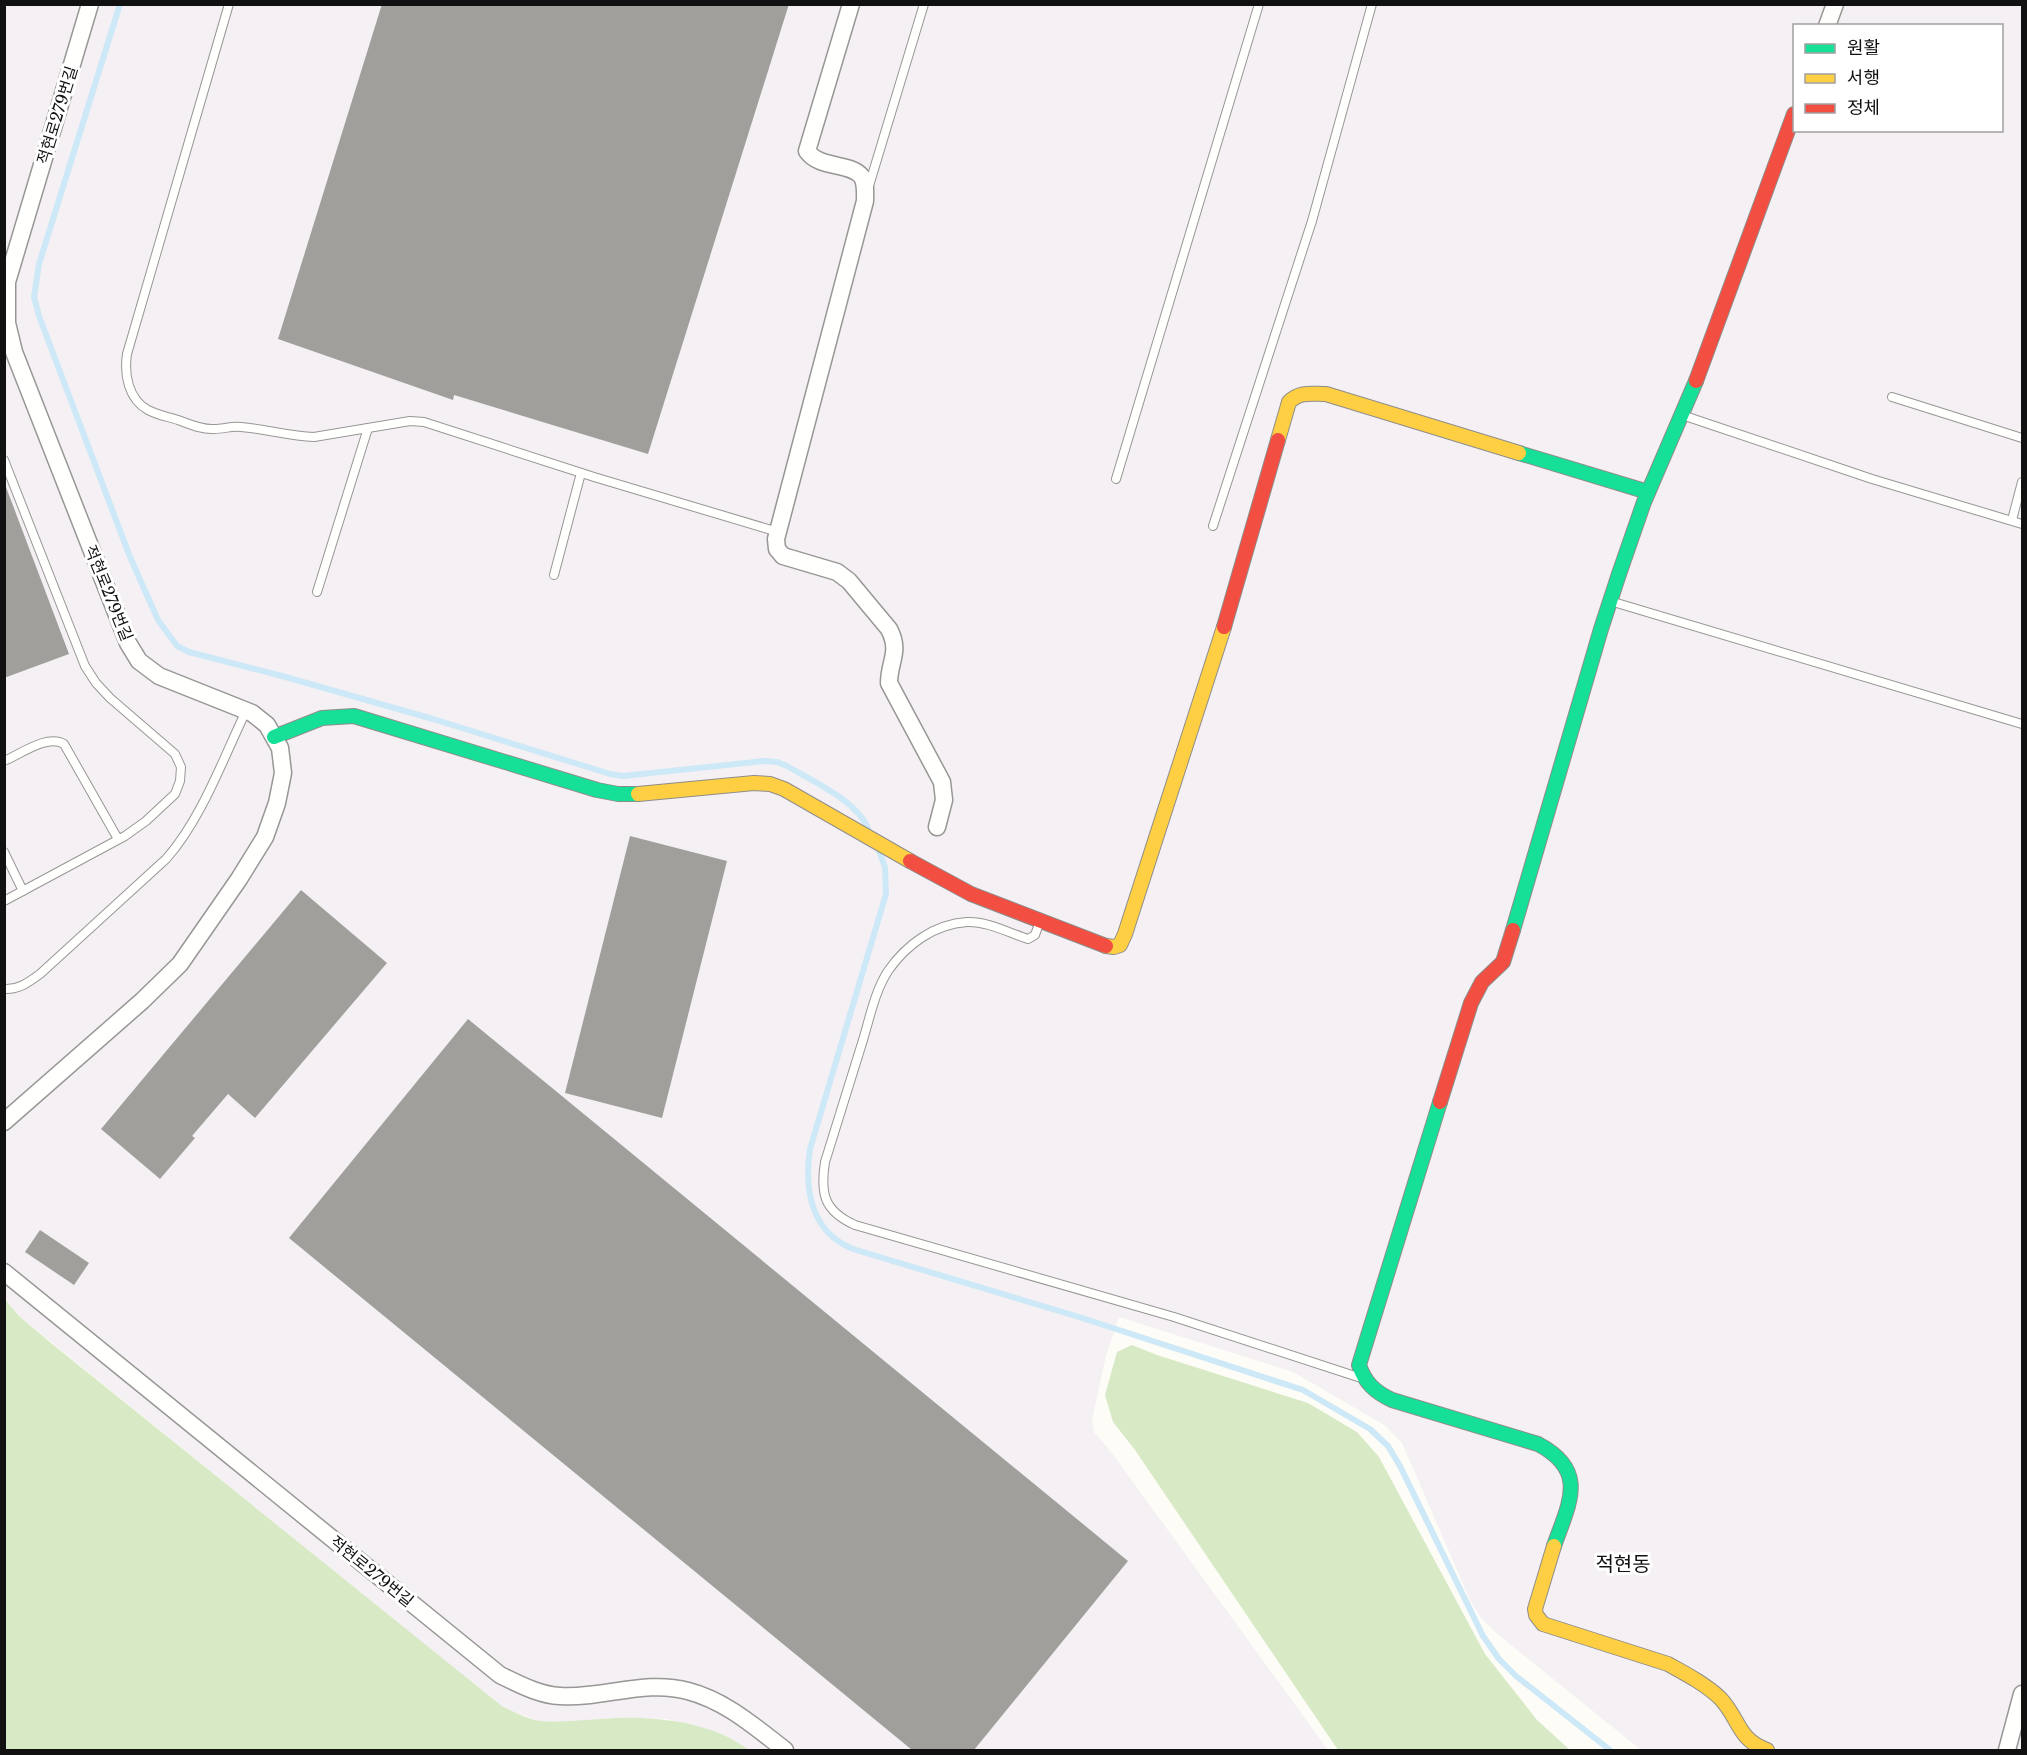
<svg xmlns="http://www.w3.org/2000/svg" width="2027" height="1755" viewBox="0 0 2027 1755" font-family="'Libre Baskerville','Noto Sans KR',serif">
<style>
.industrial{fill:#f5f0f3;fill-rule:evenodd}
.forest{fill:#d8eac5}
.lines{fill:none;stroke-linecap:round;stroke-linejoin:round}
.stream{stroke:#cde8f7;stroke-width:6}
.building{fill:#a19f9c}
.lane-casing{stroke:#979795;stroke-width:10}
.street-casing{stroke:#979795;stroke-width:19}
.fast-casing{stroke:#8e8d8b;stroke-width:16}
.slow-casing{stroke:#8e8d8b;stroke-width:16}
.jam-casing{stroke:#8e8d8b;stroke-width:16}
.lane{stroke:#fffffe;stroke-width:8}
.street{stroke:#fffffe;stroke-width:16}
.fast{stroke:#16e098;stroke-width:14}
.slow{stroke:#ffcf43;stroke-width:14}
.jam{stroke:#f24e42;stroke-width:14}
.labels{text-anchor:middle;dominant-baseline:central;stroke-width:6;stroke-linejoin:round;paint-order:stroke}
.street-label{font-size:16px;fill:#111;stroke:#fff}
.quarter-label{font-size:20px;fill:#111;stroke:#fff}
</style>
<rect width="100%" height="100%" fill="#fdfcf7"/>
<path class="industrial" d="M5,5h2017v1745h-381l-140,-113 -20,-19 -11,-18 -68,-157 -16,-17 -93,-54 -174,-55 -13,39 -14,64 2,12 17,20 217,298h-579l-37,-19 -45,-12 -51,-1 -36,4 -41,-1 -36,-13 -484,-392 -14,-18zM1794,26h208v104h-208z"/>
<g class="forest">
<path d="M4,1298l15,18 32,27 452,364c12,5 26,13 39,14 25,2 49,-2 74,-3 43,-2 98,5 133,32h-744z"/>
<polygon points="1132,1345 1157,1355 1308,1403 1357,1432 1379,1457 1485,1654 1537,1720 1570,1750 1338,1750 1135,1450 1113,1422 1105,1395 1117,1352"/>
</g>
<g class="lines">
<g class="stream">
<path d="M120,4l-81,260 -5,33 5,19 91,241 28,63 19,26 12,6 93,24 151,43 177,55 13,2 142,-15 12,1 10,4c25,15 69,34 81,62"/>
<path d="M879,851l6,16 1,27 -76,255c-6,41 1,83 43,100l226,68 224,73 67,39 18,17 12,20 83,170 16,23 17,17 94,74"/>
</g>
</g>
<g class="building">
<polygon points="382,4 789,4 648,454 454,395 453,400 278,339"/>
<polygon points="6,487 69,654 4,678 4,488"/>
<polygon points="630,836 727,861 662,1118 565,1093"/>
<polygon points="301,890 387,963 255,1118 228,1094 192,1136 195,1138 160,1179 101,1129"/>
<polygon points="468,1019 1128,1561 974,1750 912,1750 289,1238"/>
<polygon points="40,1230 89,1263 74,1285 25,1252"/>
</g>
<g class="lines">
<g class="lane-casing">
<g id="lane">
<path d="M229,4l-102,350c-3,20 1,45 21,56 9,5 21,7 30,10 11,4 24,10 36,9 9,0 17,-3 27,-2 25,2 48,9 73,10l96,-16 14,1 170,55 184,55"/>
<polyline points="868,189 924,4"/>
<polyline points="1892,397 2022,438"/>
<polyline points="1682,415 1872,479 2022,524"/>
<polyline points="4,460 85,666 96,683 110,698 175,754 181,767 180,781 175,794 146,821 125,836 4,901"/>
<polyline points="1116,479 1259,4"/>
<polyline points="2012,520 2022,482"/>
<polyline points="1213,526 1312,221 1372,4"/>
<polyline points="554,575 581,473"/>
<polyline points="317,592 368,428"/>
<polyline points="1610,601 2022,724"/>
<path d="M4,761c17,-7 43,-27 60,-17l54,95"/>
<polyline points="4,852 23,891"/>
<path d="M1040,921l-5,14 -7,4c-19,-6 -41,-18 -61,-17 -33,2 -61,23 -79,49 -13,20 -18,46 -25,69 -13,41 -25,81 -38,122 -5,32 -1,49 30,63l319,92 187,61"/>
<path d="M4,989c15,1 25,-7 36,-15l126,-115c35,-39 57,-100 80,-148"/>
</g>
</g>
<g class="street-casing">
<g id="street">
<path d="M851,4l-44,147c12,18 44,11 55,26 4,7 3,16 3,24l-89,338 1,10 6,7 54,16 12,9 40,48c12,23 0,32 0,54l53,99 2,18 -7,27"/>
<polyline points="1827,26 1835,4"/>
<polyline points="4,1122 142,1001 180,964 239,879 265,837 277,803 283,773 280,748 267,725 252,713 159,676 139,661 128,643 14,352 7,323 7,282 90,4"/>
<path d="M4,1272l496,403c19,9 39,20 60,21 43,3 85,-17 128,-5 38,10 67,36 97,59"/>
<polyline points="2007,1750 2022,1694"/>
</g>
</g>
<g class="fast-casing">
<g id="fast">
<polyline points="1519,453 1648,492"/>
<polyline points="274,737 322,718 354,716 597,790 618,794 638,794"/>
<polyline points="1513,930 1601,629 1619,574 1644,502 1696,381"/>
<path d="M1440,1102l-81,263c6,18 16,27 33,35l146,44c51,27 31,59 16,102"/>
</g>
</g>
<g class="slow-casing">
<g id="slow">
<path d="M1278,440l11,-38c11,-11 23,-8 37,-8l193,59"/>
<polyline points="638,794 754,783 770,784 784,789 910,861"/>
<polyline points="1106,946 1114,947 1120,945 1125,934 1224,627"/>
<path d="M1554,1546l-19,63 1,6 7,9 125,40c18,10 37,20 52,34 20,21 17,41 47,52"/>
</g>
</g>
<g class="jam-casing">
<g id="jam">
<polyline points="1696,381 1794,114"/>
<polyline points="1224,627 1278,440"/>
<polyline points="910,861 971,894 1106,946"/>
<polyline points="1440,1102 1471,1003 1482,982 1503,962 1513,930"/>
</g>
</g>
<use href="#lane" class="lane"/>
<use href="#street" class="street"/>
<use href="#fast" class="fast"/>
<use href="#slow" class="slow"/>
<use href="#jam" class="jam"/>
</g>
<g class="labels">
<g class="street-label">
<text transform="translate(57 115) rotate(-73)">적현로279번길</text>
<text transform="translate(109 593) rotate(68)">적현로279번길</text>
<text transform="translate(372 1571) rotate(39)">적현로279번길</text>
</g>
<g class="quarter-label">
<text x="1623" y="1564">적현동</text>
</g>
</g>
<rect width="2027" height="1755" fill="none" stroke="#111111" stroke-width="12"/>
<rect x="1793" y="24" width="210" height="108" fill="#ffffff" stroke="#a0a0a0" stroke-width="1.5"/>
<rect x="1805" y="44" width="30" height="9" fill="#16e098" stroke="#a0a0a0" stroke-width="1.5"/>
<text x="1847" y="54" font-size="18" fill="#111111">원활</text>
<rect x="1805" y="74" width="30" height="9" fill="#ffcf43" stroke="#a0a0a0" stroke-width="1.5"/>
<text x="1847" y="84" font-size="18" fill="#111111">서행</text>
<rect x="1805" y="104" width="30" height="9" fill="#f24e42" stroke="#a0a0a0" stroke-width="1.5"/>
<text x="1847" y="114" font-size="18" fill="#111111">정체</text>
</svg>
